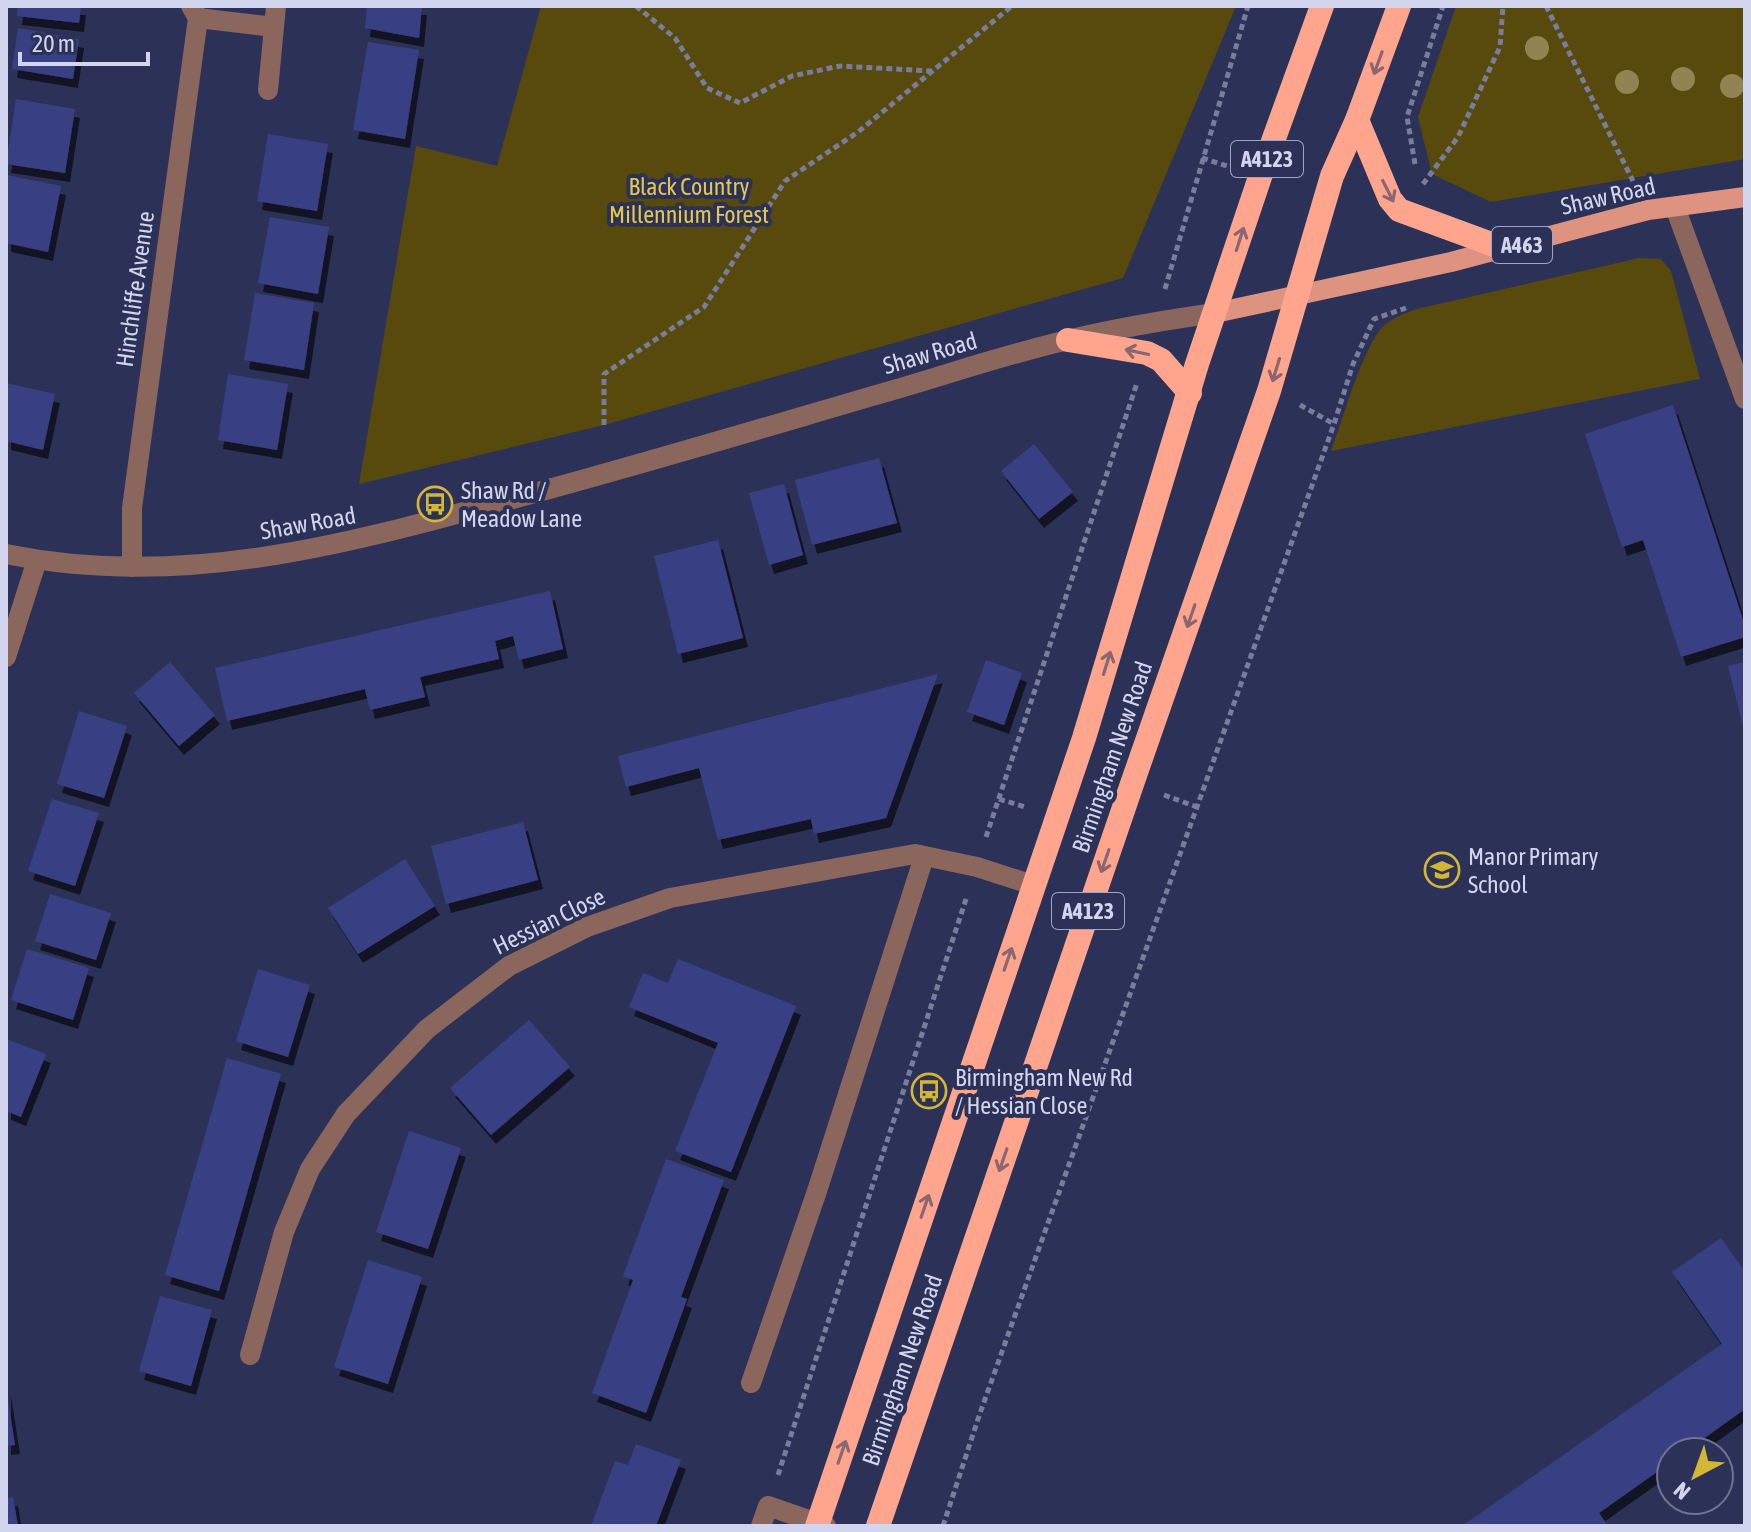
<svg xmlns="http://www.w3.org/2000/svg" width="1751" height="1532" viewBox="0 0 1751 1532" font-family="'Asap Condensed',sans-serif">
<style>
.green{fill:#584a0d}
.building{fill:#384083;filter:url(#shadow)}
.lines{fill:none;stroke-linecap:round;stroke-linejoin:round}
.path{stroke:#787d9c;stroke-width:5;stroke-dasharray:6 4;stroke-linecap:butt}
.minor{stroke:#8b665c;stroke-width:20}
.major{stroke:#de9380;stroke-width:20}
.highway{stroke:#ffa58e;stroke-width:24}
.tree{fill:#928452}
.oneway{stroke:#8b6670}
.labels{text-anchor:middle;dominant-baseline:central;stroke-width:8;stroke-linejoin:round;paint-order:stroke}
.shield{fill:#2c3257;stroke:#a0a5c1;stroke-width:2}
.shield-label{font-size:22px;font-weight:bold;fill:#d1d6ee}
.park-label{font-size:24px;fill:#e5c74d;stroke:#2c3257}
.street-label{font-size:24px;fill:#d1d6ee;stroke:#2c3257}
.poi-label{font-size:24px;fill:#d1d6ee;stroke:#2c3257;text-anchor:start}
</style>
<defs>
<filter id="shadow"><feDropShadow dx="5" dy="9" stdDeviation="0" flood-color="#0009"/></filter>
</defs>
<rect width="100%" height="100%" fill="#2c3257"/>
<g class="green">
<polygon points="541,6 1236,6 1123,278 604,425 359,484 416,146 497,166"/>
<polygon points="1456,6 1745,6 1745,159 1491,202 1432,174 1418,117"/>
<path d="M1639,258l22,1 10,12 29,108 -369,72c12,-32 29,-94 48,-120 9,-12 24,-17 38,-22z"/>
</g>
<g class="building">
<polygon points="18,6 81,6 79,23 17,16"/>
<polygon points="367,6 422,6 419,38 365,28"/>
<polygon points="18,28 79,39 73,79 12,69"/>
<polygon points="368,42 419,50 405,139 353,130"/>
<polygon points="16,99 75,109 65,173 6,164"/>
<polygon points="268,134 328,144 317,211 257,201"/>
<polygon points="6,175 61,186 48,252 6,243"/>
<polygon points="270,217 329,227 318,294 258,283"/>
<polygon points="255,293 314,303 304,370 244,360"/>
<polygon points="228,374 288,384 277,450 218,440"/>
<polygon points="6,383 55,394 43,450 6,441"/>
<polygon points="1673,405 1745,626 1745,637 1681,657 1643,540 1622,547 1585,434"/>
<polygon points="1034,444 1073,492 1039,519 1001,471"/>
<polygon points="879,458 897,523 812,545 795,480"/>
<polygon points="784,484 803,555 769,565 749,493"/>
<polygon points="718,540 743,638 678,654 654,556"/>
<polygon points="550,591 563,649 519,660 513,636 495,641 499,659 420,677 425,697 370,710 365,689 227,721 215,668"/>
<polygon points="986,660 1022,673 1004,725 967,712"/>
<polygon points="170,662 215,715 179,746 134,693"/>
<polygon points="1745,662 1745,729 1744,730 1728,666"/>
<polygon points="938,674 886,818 814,834 811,819 718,840 699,768 626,787 618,756"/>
<polygon points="79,711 127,726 104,798 57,784"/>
<polygon points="52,799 99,813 75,886 28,871"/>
<polygon points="523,822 538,880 446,904 431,846"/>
<polygon points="405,859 435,906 358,954 328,908"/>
<polygon points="50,894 111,913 96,960 35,941"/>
<polygon points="27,949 89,968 73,1020 11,1000"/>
<polygon points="678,959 796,1006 731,1172 675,1151 718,1043 629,1007 643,973 668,983"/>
<polygon points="258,969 310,985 288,1057 236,1041"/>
<polygon points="529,1020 570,1067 491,1135 450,1088"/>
<polygon points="6,1039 46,1054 21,1117 6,1111"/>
<polygon points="227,1058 281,1074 219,1291 165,1275"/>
<polygon points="409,1131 461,1148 428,1249 376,1232"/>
<polygon points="666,1159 724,1180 681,1297 687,1299 646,1413 592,1393 633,1280 623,1276"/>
<polygon points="1721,1238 1745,1272 1745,1409 1685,1452 1671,1452 1671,1462 1599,1513 1608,1526 1462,1526 1722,1344 1672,1272"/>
<polygon points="368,1260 422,1277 388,1384 334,1367"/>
<polygon points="160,1296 212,1310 191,1386 139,1371"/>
<polygon points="6,1387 15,1445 6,1446"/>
<polygon points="636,1444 681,1460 656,1526 591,1526 615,1461 628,1465"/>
<polygon points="13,1497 18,1526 6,1526 6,1498"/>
</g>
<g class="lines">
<g class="path">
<polyline points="636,6 675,38 707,88 740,103 792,76 840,66 932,71"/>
<polyline points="1546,6 1633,181"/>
<polyline points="1202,158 1227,166"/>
<polyline points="1415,164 1407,117 1443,6"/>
<polyline points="1423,184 1458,137 1500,47 1503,6"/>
<polyline points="1165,289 1248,6"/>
<polyline points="1300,405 1334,424"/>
<polyline points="604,425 604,374 704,307 785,181 858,132 1012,6"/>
<polyline points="1164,795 1197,807"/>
<polyline points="999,799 1025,807"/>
<polyline points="986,837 1137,383"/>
<polyline points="778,1475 967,896"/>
<polyline points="943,1526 979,1416 1334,424 1353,364 1374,319 1406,308"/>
</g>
<g class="minor">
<polyline points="198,18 274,27"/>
<polyline points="268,90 276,6"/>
<polyline points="1675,207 1745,399"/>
<path d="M6,554c177,36 340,-10 510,-56 120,-32 240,-68 360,-103 64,-18 127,-40 192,-55 48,-12 98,-20 147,-27"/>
<polyline points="132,567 132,508 198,18 191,6"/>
<polyline points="6,657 37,560"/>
<polyline points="250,1355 284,1232 310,1169 346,1114 427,1029 509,966 587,927 670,898 915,854 977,867 1033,885"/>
<polyline points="751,1383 817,1191 924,857"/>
<polyline points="761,1526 768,1506 826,1526"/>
</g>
<polyline class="major" points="1215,313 1451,262 1648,210 1745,197"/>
<g class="highway">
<polyline points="1357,120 1390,199 1399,210 1505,249"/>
<polyline points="1068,340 1147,353 1161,360 1190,393"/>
<polyline points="817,1526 1084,738 1197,364 1260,177 1322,6"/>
<polyline points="878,1526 1132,784 1269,391 1332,176 1357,120 1399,6"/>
</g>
</g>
<g class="tree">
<circle cx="1537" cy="48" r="12"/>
<circle cx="1683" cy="79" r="12"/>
<circle cx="1627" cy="82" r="12"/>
<circle cx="1732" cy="86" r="12"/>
</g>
<defs><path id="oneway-shaft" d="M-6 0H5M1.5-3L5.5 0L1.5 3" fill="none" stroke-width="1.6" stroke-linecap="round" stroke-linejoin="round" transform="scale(2)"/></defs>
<g class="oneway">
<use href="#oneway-shaft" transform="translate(1378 63) rotate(110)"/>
<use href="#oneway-shaft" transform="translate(1388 191) rotate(63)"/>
<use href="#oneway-shaft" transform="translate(1240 239) rotate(-72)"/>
<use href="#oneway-shaft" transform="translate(1137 352) rotate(-168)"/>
<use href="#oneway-shaft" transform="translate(1276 370) rotate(107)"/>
<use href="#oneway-shaft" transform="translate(1191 616) rotate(109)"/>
<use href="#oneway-shaft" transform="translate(1107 663) rotate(-73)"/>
<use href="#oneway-shaft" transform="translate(1105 861) rotate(109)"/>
<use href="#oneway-shaft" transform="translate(1008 959) rotate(-71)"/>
<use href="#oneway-shaft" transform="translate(1003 1160) rotate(109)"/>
<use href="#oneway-shaft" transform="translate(925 1206) rotate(-71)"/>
<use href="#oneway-shaft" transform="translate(842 1452) rotate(-71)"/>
</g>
<defs>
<g id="bus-ring" transform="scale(1.8)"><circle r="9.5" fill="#2c3257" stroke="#d4b635" stroke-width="1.5"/><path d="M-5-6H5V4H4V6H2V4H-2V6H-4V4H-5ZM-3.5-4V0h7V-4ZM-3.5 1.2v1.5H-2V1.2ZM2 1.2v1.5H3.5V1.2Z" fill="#d4b635"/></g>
<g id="school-ring" transform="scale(1.8)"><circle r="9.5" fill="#2c3257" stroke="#d4b635" stroke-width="1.5"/><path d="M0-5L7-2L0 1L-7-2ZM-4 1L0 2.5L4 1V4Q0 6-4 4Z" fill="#d4b635"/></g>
</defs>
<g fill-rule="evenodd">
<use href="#bus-ring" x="435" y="504"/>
<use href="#school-ring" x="1442" y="870"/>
<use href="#bus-ring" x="929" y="1091"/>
</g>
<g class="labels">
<g class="shield">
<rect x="1231" y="141" width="72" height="36" rx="6"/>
<rect x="1492" y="227" width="60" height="36" rx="6"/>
<rect x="1052" y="893" width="72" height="36" rx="6"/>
</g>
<g class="shield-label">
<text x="1267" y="159">A4123</text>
<text x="1522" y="245">A463</text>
<text x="1088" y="911">A4123</text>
</g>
<g class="park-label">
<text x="689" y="186">Black Country<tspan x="689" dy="28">Millennium Forest</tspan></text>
</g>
<g class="street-label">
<text transform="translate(1608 196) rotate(-13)">Shaw Road</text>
<text transform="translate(135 289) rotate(-82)">Hinchliffe Avenue</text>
<text transform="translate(930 353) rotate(-16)">Shaw Road</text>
<text transform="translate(308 523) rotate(-10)">Shaw Road</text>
<text transform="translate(1112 757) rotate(-71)">Birmingham New Road</text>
<text transform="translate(549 921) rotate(-26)">Hessian Close</text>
<text transform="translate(902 1370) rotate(-71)">Birmingham New Road</text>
</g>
<g class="poi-label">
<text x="461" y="490">Shaw Rd /<tspan x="461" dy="28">Meadow Lane</tspan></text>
<text x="1468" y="856">Manor Primary<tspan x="1468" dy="28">School</tspan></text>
<text x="955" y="1077">Birmingham New Rd<tspan x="955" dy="28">/ Hessian Close</tspan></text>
</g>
</g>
<rect width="1751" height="1532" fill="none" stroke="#d1d6ee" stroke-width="16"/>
<g transform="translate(1695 1476) rotate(221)"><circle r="38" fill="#2c3257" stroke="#6e7493" stroke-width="2"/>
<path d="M0-6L14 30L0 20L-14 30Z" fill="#d4b635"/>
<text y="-12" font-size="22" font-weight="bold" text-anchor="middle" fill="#d1d6ee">N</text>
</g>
<path d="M20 52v12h128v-12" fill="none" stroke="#d1d6ee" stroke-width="4"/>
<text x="32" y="52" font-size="24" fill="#d1d6ee" stroke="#2c3257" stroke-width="6" paint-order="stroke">20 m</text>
</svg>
